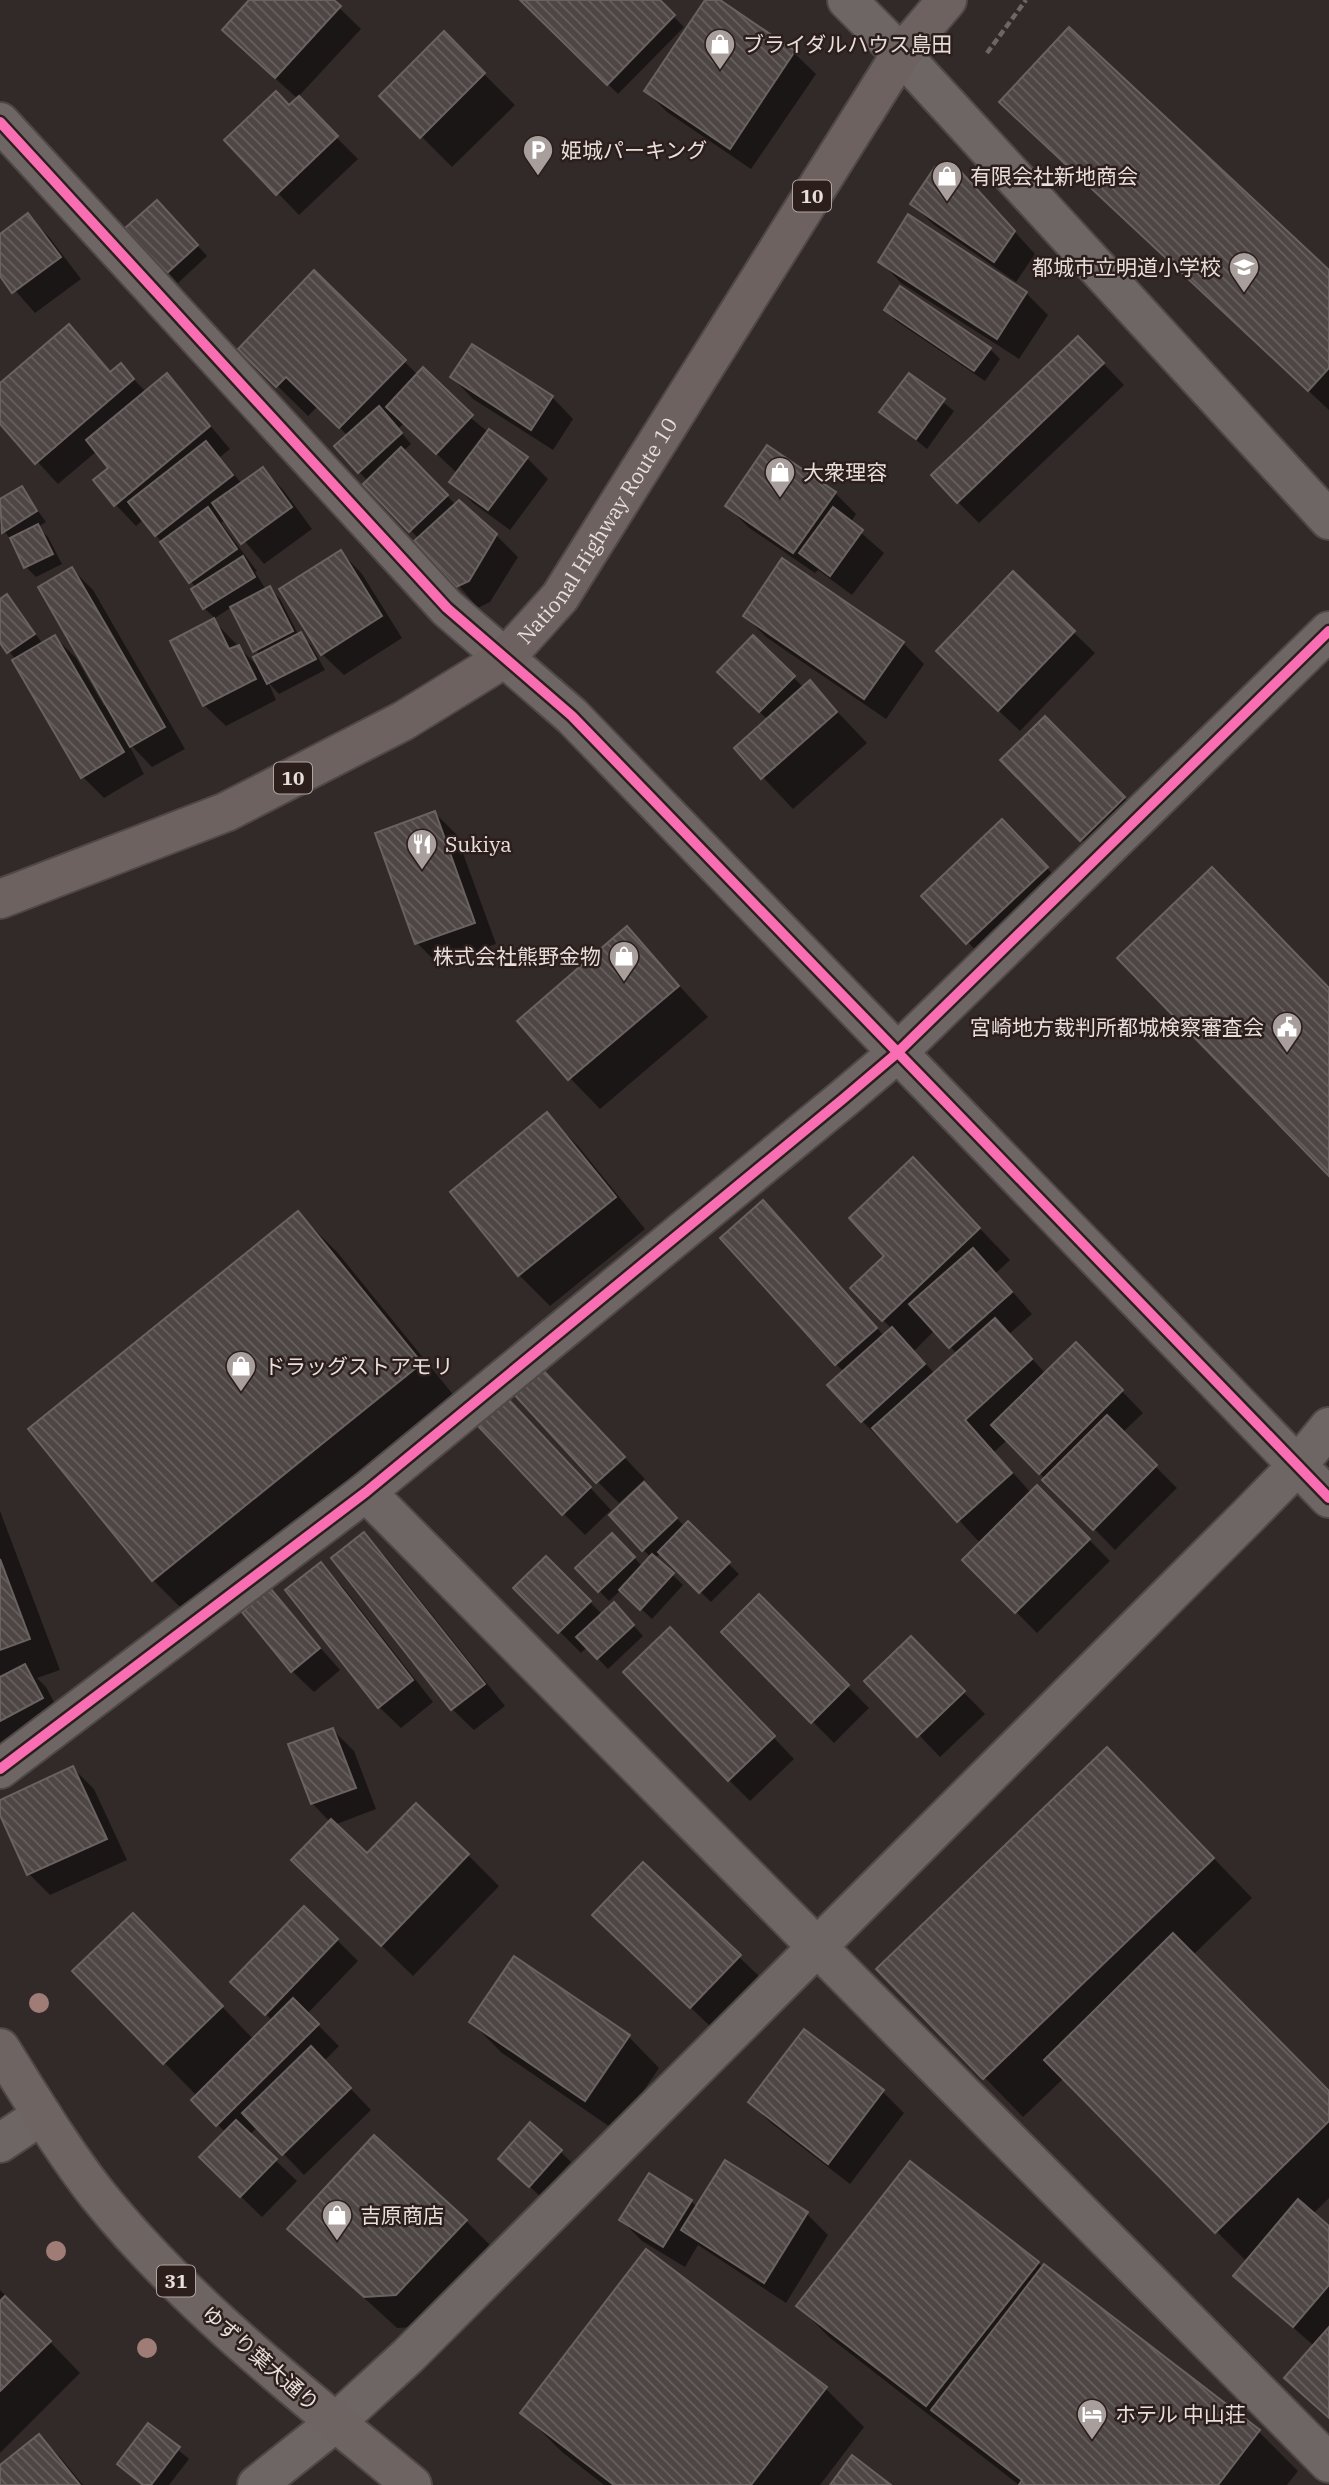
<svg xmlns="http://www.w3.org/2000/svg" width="1329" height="2485" viewBox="0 0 1329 2485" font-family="'IBM Plex Serif','Noto Sans JP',serif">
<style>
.shadow{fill:#0007;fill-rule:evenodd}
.building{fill:url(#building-back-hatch);stroke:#6a6261;stroke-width:2}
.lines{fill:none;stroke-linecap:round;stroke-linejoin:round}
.minor-casing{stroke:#4f4847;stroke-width:42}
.tertiary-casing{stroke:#4f4847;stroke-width:42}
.primary-casing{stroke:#4f4847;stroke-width:42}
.trunk-casing{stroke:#4f4847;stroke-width:42}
.path{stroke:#6c6664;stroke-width:4.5;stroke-dasharray:7 3.5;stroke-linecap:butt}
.minor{stroke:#6d6665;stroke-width:38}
.tertiary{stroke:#6d6665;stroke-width:38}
.primary{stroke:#6e6462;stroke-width:38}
.trunk{stroke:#6d6260;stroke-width:38}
.cycleway-casing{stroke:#2c1e1b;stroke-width:15}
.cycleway{stroke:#f96db3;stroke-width:10}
.tree{fill:#9f7c75}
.labels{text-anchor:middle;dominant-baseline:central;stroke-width:5;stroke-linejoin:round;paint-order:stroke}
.shield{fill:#2c1e1b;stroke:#b0a4a2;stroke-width:2}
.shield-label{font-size:19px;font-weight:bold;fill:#e8dedc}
.poi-label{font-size:21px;fill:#e8dedc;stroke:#2c1e1b;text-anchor:start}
.street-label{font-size:21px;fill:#e8dedc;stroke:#2c1e1b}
</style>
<defs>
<pattern id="building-back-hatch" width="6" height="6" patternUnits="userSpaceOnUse" patternTransform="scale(1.75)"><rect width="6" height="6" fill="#4d4645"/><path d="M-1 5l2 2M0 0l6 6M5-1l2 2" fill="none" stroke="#67605f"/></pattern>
</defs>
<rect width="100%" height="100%" fill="#322a29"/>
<g class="shadow">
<polygon points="252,0 331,0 361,29 297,98 358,159 299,215 227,140 290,107 298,99 245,51"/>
<polygon points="522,0 657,0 684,27 618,94"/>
<polygon points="707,0 716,0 794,53 816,74 751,169 667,112 646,91"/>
<polygon points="444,34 515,105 452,167 381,96"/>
<polygon points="1032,133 1329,272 1329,410"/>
<polygon points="974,187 1035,254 1016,282 934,225 912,204"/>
<polygon points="167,212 207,256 178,283 168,272"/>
<polygon points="28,216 49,237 81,279 35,313 0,273 0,236"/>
<polygon points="909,217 1026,293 1048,315 1019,359 901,283 880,261"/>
<polygon points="314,273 418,375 488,432 527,458 548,479 510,530 473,503 452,482 458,474 404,423 398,429 411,444 403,451 456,505 496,535 518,557 490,602 478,608 419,539 366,484 368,481 359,472 348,436 318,406 308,416 240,349"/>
<polygon points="886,310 990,349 1000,359 985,381 896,321"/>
<polygon points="68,327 112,373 121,366 146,392 167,375 230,449 220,457 242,484 263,469 284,491 312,529 264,564 226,519 221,523 257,571 255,572 266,590 269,588 280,599 299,636 311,645 325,670 279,694 268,682 276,700 226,726 204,705 213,620 259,668 260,656 232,607 215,618 204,608 196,588 144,519 136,526 115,504 111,468 97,451 58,484 0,421 0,385"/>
<polygon points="1099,359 1124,385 979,523 958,502"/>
<polygon points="909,375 954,411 927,449 882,412"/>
<polygon points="452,377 552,397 573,419 553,450 473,399"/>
<polygon points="21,488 46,522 38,527 48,537 62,564 36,577 26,567 13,542 0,526 0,501"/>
<polygon points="835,493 856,514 850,523 884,553 852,595 818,570 815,573 748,527 727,506"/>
<polygon points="341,552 362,574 402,638 344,675 322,654"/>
<polygon points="72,569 93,590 185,749 152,767 127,741 144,774 104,798 82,776 16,660 0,640 0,601 7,596 43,644 55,637 76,658 104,706 107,704"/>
<polygon points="745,616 903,643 924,664 886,719 766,637"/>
<polygon points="1073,632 1095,653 1020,731 959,673"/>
<polygon points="753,637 804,688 810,683 867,743 793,809 736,749 768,720 740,693"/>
<polygon points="1045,719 1145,819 1103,861 1003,760"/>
<polygon points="435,813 456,834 496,944 438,964 417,943"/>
<polygon points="1023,843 1067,889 989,964 923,896"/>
<polygon points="627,929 708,1017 600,1109 570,1078"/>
<polygon points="547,1115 578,1146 645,1229 550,1306 519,1275"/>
<path d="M944,1191l66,69 -14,13 36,41 -23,20 37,40 30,-30 67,69 -21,20 55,55 -62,62 -108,-110 -13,12 38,42 6,-6 72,73 -73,72 -72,-73 16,-16 -96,-104 -2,2 -21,-21 -18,-49 -8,-8 -52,-140 100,112 8,-7 -40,-41 35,-32zM935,1330l22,24 -22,20 -21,-23z"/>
<polygon points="298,1213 337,1252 460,1403 192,1619 153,1580 30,1429"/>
<polygon points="560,1390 645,1479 619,1503 597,1481"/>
<polygon points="529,1422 611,1510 585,1535 563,1513"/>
<polygon points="655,1495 685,1527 688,1524 739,1574 711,1602 661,1553 655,1558 683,1585 652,1619 621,1590 609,1601 577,1568 612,1535 643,1567 651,1558 643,1549"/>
<polygon points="0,1511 60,1670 37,1678 46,1687 63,1719 0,1749"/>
<polygon points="364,1534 385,1556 505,1706 474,1730 452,1709 333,1559"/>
<polygon points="546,1558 603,1615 624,1615 643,1636 608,1669 587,1647 581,1653 516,1588"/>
<polygon points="320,1565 342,1586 433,1702 401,1728 379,1707"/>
<polygon points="270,1591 340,1670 314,1692 292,1671"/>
<polygon points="759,1597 869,1708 834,1743 724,1632"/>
<polygon points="911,1639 985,1714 940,1757 919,1735"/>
<polygon points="691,1650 794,1759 750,1801 729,1780"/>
<polygon points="333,1730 354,1751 376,1809 334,1825 367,1856 468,1855 499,1886 413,1976 325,1891 330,1822 312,1803"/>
<polygon points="73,1768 94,1789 127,1860 50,1895 29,1874 0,1811 0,1802"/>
<polygon points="1146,1788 1252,1898 1193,1955 1329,2093 1329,2198 1313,2214 1329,2228 1329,2418 1308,2399 1314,2346 1235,2276 1247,2262 1064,2078 1023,2117 879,1969"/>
<polygon points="616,1936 739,1957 761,1978 712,2028"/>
<polygon points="337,1940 358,1961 307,2014 339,2046 324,2061 371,2110 304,2175 258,2127 249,2135 297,2181 262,2217 223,2179 226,2133 193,2100 197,2096 75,1971 164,1946 254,2040 273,2021 233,1982"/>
<polygon points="471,2022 629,2037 659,2068 616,2131 502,2053"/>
<polygon points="804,2032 883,2092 904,2113 850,2184 771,2123 750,2102"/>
<polygon points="560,2151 571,2162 540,2196 510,2169"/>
<polygon points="691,2201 697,2207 807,2214 828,2235 786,2303 698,2245 685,2267 642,2241 621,2220"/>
<polygon points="466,2221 497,2252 428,2326 397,2328 289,2229"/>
<polygon points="1038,2263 1259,2432 1298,2471 1287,2485 1019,2485 829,2337 798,2306"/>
<polygon points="0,2290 80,2373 0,2453"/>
<polygon points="825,2388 864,2427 820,2485 604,2485 562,2452 523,2413"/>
<polygon points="148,2425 189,2459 169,2485 143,2485 119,2464"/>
<polygon points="39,2436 60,2457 83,2485 0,2485 0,2467"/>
</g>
<g class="building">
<polygon points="249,0 334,0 341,6 275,78 222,30"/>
<polygon points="520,0 660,0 675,15 607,85"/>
<polygon points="705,0 720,0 795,51 730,149 644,91"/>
<polygon points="1069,27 1329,270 1329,368 1308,391 999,102"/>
<polygon points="444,31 485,73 420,138 379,96"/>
<polygon points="276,91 289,105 299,96 338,136 276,195 224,140"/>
<polygon points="953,163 1015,231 994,262 910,204 935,167"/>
<polygon points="157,200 198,245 166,274 125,228"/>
<polygon points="28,213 61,257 12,293 0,276 0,234"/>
<polygon points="908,214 1027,292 997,339 878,262"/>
<polygon points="314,270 406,360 339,428 286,377 276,387 238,349"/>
<polygon points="900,286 991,348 974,371 884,310"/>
<polygon points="69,324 110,372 121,363 134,379 35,464 0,424 0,383"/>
<polygon points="1078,336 1104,363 957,503 931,475"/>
<polygon points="472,344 553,396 531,430 450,377"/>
<polygon points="423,367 473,415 436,454 386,407"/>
<polygon points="167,373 210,426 114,506 93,480 108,468 86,440"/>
<polygon points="909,373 945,399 916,439 879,412"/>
<polygon points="379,406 402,433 358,473 334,446"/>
<polygon points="489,429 528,457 488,510 449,482"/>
<polygon points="206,441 233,475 155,536 128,502"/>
<polygon points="767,445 836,492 793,553 725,506"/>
<polygon points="401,447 448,495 409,532 363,484"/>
<polygon points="263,467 292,507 241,544 212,503"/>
<polygon points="22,486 37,511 2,533 0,499"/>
<polygon points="459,500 497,534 469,581 456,587 414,541"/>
<polygon points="208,507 237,549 189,583 160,542"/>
<polygon points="833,507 863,530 830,576 799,553"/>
<polygon points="38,524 53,554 24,568 10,538"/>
<polygon points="341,550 382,616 321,655 279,589"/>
<polygon points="243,556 255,577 203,609 191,589"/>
<polygon points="782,558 904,642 864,699 743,616"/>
<polygon points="72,567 165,727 130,747 38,587"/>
<polygon points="1013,571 1075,631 998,711 936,651"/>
<polygon points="270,586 293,631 253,652 230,607"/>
<polygon points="7,594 35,634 7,653 0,643 0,599"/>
<polygon points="214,618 229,649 239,645 256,679 203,706 170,641"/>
<polygon points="301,632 316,659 267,684 253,657"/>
<polygon points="55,635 124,752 81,778 12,660"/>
<polygon points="753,635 795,676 759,712 717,672"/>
<polygon points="810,680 837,712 761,779 734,748"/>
<polygon points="1045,716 1125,797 1080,841 1000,760"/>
<polygon points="435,811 475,923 415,944 375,833"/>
<polygon points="1002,819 1048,867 966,944 921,896"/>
<polygon points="1212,867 1329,988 1329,1176 1117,958"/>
<polygon points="627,926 679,986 568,1080 517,1021"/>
<polygon points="547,1112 616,1197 518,1276 450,1192"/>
<polygon points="913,1157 980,1228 882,1321 850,1288 884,1256 849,1218"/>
<polygon points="763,1200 877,1328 835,1365 720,1238"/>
<polygon points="298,1211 422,1363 152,1581 28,1429"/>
<polygon points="973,1248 1012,1292 949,1348 909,1304"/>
<polygon points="995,1318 1032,1359 965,1420 1012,1473 957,1522 872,1428"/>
<polygon points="892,1327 925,1364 861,1422 827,1385"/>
<polygon points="1076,1342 1123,1390 1039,1474 991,1425"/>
<polygon points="539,1366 625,1457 596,1483 511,1391"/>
<polygon points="507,1398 591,1487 562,1515 478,1426"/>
<polygon points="1107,1415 1157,1465 1093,1530 1042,1480"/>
<polygon points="644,1482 677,1518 642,1551 609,1515"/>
<polygon points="1037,1485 1090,1539 1015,1613 962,1560"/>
<polygon points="688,1521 730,1562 699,1593 658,1552"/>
<polygon points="364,1532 485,1684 451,1710 331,1558"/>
<polygon points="612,1533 635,1557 598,1592 575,1568"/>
<polygon points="652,1554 674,1573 640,1610 619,1590"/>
<polygon points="546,1556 591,1601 558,1633 513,1588"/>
<polygon points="0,1559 30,1639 0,1650"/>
<polygon points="321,1562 413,1680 378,1708 285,1590"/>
<polygon points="270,1588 320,1648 291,1672 242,1612"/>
<polygon points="759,1594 849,1685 811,1723 721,1632"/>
<polygon points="614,1602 634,1625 597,1659 576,1637"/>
<polygon points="670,1627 775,1736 728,1781 623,1672"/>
<polygon points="911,1636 965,1691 917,1737 864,1681"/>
<polygon points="25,1664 43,1698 0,1721 0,1677"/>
<polygon points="333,1728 356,1788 311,1804 288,1744"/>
<polygon points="1107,1747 1214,1858 983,2079 876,1969"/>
<polygon points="73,1766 107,1839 27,1875 0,1815 0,1800"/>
<polygon points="416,1803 469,1854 381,1946 291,1860 331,1819 367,1853"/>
<polygon points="643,1862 741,1955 690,2008 592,1915"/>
<polygon points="304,1906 338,1939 265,2015 230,1982"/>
<polygon points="133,1913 223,2006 163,2064 72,1971"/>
<polygon points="1173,1933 1329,2091 1329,2121 1215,2233 1044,2060"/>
<polygon points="514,1956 630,2035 585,2101 469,2022"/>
<polygon points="293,1998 319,2024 216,2126 191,2100"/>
<polygon points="804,2029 884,2090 828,2164 748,2102"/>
<polygon points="311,2046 351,2088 282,2155 242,2113"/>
<polygon points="236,2120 277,2159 240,2197 199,2157"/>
<polygon points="530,2122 562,2150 529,2187 498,2159"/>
<polygon points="374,2135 467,2220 396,2295 364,2297 287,2229"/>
<polygon points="725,2160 808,2212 764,2283 681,2230"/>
<polygon points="910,2161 1039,2262 926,2406 796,2306"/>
<polygon points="649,2173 692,2200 663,2247 619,2220"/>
<polygon points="1298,2199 1329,2226 1329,2285 1293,2327 1233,2276"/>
<polygon points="646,2249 827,2387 751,2485 614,2485 520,2413"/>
<polygon points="1044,2264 1260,2430 1218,2485 1019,2485 1022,2480 931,2410"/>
<polygon points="5,2296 51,2341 0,2391 0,2301"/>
<polygon points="1329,2327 1329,2418 1284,2378"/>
<polygon points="148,2423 180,2447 151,2485 143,2485 117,2464"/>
<polygon points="39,2434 80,2485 0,2485 0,2465"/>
<polygon points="852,2455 891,2485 830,2485"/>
</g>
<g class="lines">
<g class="minor-casing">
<g id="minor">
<polyline points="847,0 901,54 1329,520"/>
<polyline points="0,122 447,608 505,658"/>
<polyline points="366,1492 1329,2463"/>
<polyline points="0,1769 366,1492 843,1099 896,1054 1329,631"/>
<polyline points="0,2143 42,2115"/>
</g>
</g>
<g class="tertiary-casing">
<g id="tertiary">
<polyline points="505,658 572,716 1329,1498"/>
<polyline points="257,2485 336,2422 408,2356 1248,1516 1297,1466 1329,1427"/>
</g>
</g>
<g class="primary-casing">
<path id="primary" d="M0,2048c31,49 61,100 97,146 90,112 205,200 315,291"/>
</g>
<g class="trunk-casing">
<g id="trunk">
<path id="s1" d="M0,899l226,-87 177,-91 102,-63 55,-61 341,-543 46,-54"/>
</g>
</g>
<polyline class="path" points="987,53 1026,0"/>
<use href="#minor" class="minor"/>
<use href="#tertiary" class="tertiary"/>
<use href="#primary" class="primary"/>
<use href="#trunk" class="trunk"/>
<g class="cycleway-casing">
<g id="cycleway">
<polyline points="0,122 447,608 572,716 1329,1498"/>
<polyline points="0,1769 366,1492 843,1099 896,1054 1329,631"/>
</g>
</g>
<use href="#cycleway" class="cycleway"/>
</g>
<g class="tree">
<circle cx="39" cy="2003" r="10"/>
<circle cx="56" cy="2251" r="10"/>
<circle cx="147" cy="2348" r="10"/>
</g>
<defs>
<g id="shop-pin" transform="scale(1.575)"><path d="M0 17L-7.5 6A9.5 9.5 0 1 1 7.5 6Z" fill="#a89f9d" stroke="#2c1e1b"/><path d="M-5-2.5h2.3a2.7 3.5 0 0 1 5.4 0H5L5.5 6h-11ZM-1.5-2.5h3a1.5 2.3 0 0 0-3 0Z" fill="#fff"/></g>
<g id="parking-pin" transform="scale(1.575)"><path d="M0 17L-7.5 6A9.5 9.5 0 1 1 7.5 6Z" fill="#a89f9d" stroke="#2c1e1b"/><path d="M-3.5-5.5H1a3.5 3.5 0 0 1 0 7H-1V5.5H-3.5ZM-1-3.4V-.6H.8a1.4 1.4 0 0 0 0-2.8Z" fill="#fff"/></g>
<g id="school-pin" transform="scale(1.575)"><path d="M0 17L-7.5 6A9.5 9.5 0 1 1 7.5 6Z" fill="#a89f9d" stroke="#2c1e1b"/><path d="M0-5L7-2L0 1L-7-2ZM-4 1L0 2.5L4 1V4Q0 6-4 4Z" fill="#fff"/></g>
<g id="restaurant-pin" transform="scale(1.575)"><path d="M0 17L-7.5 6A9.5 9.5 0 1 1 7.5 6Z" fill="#a89f9d" stroke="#2c1e1b"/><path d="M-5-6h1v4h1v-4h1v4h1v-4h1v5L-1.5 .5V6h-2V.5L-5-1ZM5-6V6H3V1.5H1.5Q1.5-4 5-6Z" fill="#fff"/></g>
<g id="civic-pin" transform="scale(1.575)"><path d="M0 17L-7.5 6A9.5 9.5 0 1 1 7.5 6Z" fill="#a89f9d" stroke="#2c1e1b"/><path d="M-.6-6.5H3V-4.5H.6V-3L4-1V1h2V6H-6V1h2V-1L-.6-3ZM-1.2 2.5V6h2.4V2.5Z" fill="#fff"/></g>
<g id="hotel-pin" transform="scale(1.575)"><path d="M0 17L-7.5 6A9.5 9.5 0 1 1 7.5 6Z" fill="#a89f9d" stroke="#2c1e1b"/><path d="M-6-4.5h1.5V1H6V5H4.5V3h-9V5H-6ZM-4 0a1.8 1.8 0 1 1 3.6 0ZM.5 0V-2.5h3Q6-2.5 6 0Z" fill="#fff"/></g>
</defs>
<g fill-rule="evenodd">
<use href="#shop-pin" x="720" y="44"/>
<use href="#parking-pin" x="538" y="150"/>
<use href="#shop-pin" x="947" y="176"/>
<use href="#school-pin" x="1244" y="267"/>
<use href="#shop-pin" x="780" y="472"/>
<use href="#restaurant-pin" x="422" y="844"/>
<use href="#shop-pin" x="624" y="956"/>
<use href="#civic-pin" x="1287" y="1027"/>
<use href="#shop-pin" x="241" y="1366"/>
<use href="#shop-pin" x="337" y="2215"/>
<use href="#hotel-pin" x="1092" y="2414"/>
</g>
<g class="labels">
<g class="shield">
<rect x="793" y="180.5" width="38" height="31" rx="5"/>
<rect x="274" y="762.5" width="38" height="31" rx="5"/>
<rect x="157" y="2265.5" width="38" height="31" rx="5"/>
</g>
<g class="shield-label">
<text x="812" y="196">10</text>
<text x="293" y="778">10</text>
<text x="176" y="2281">31</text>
</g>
<g class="poi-label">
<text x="743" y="44">ブライダルハウス島田</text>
<text x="561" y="150">姫城パーキング</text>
<text x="970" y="176">有限会社新地商会</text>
<text x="1221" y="267" text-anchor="end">都城市立明道小学校</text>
<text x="803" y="472">大衆理容</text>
<text x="445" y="844">Sukiya</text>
<text x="601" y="956" text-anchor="end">株式会社熊野金物</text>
<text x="1264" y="1027" text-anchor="end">宮崎地方裁判所都城検察審査会</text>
<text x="264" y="1366">ドラッグストアモリ</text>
<text x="360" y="2215">吉原商店</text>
<text x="1115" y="2414">ホテル 中山荘</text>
</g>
<g class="street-label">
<text stroke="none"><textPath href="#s1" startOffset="719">National Highway Route 10</textPath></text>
<text transform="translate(261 2358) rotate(41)">ゆずり葉大通り</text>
</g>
</g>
</svg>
